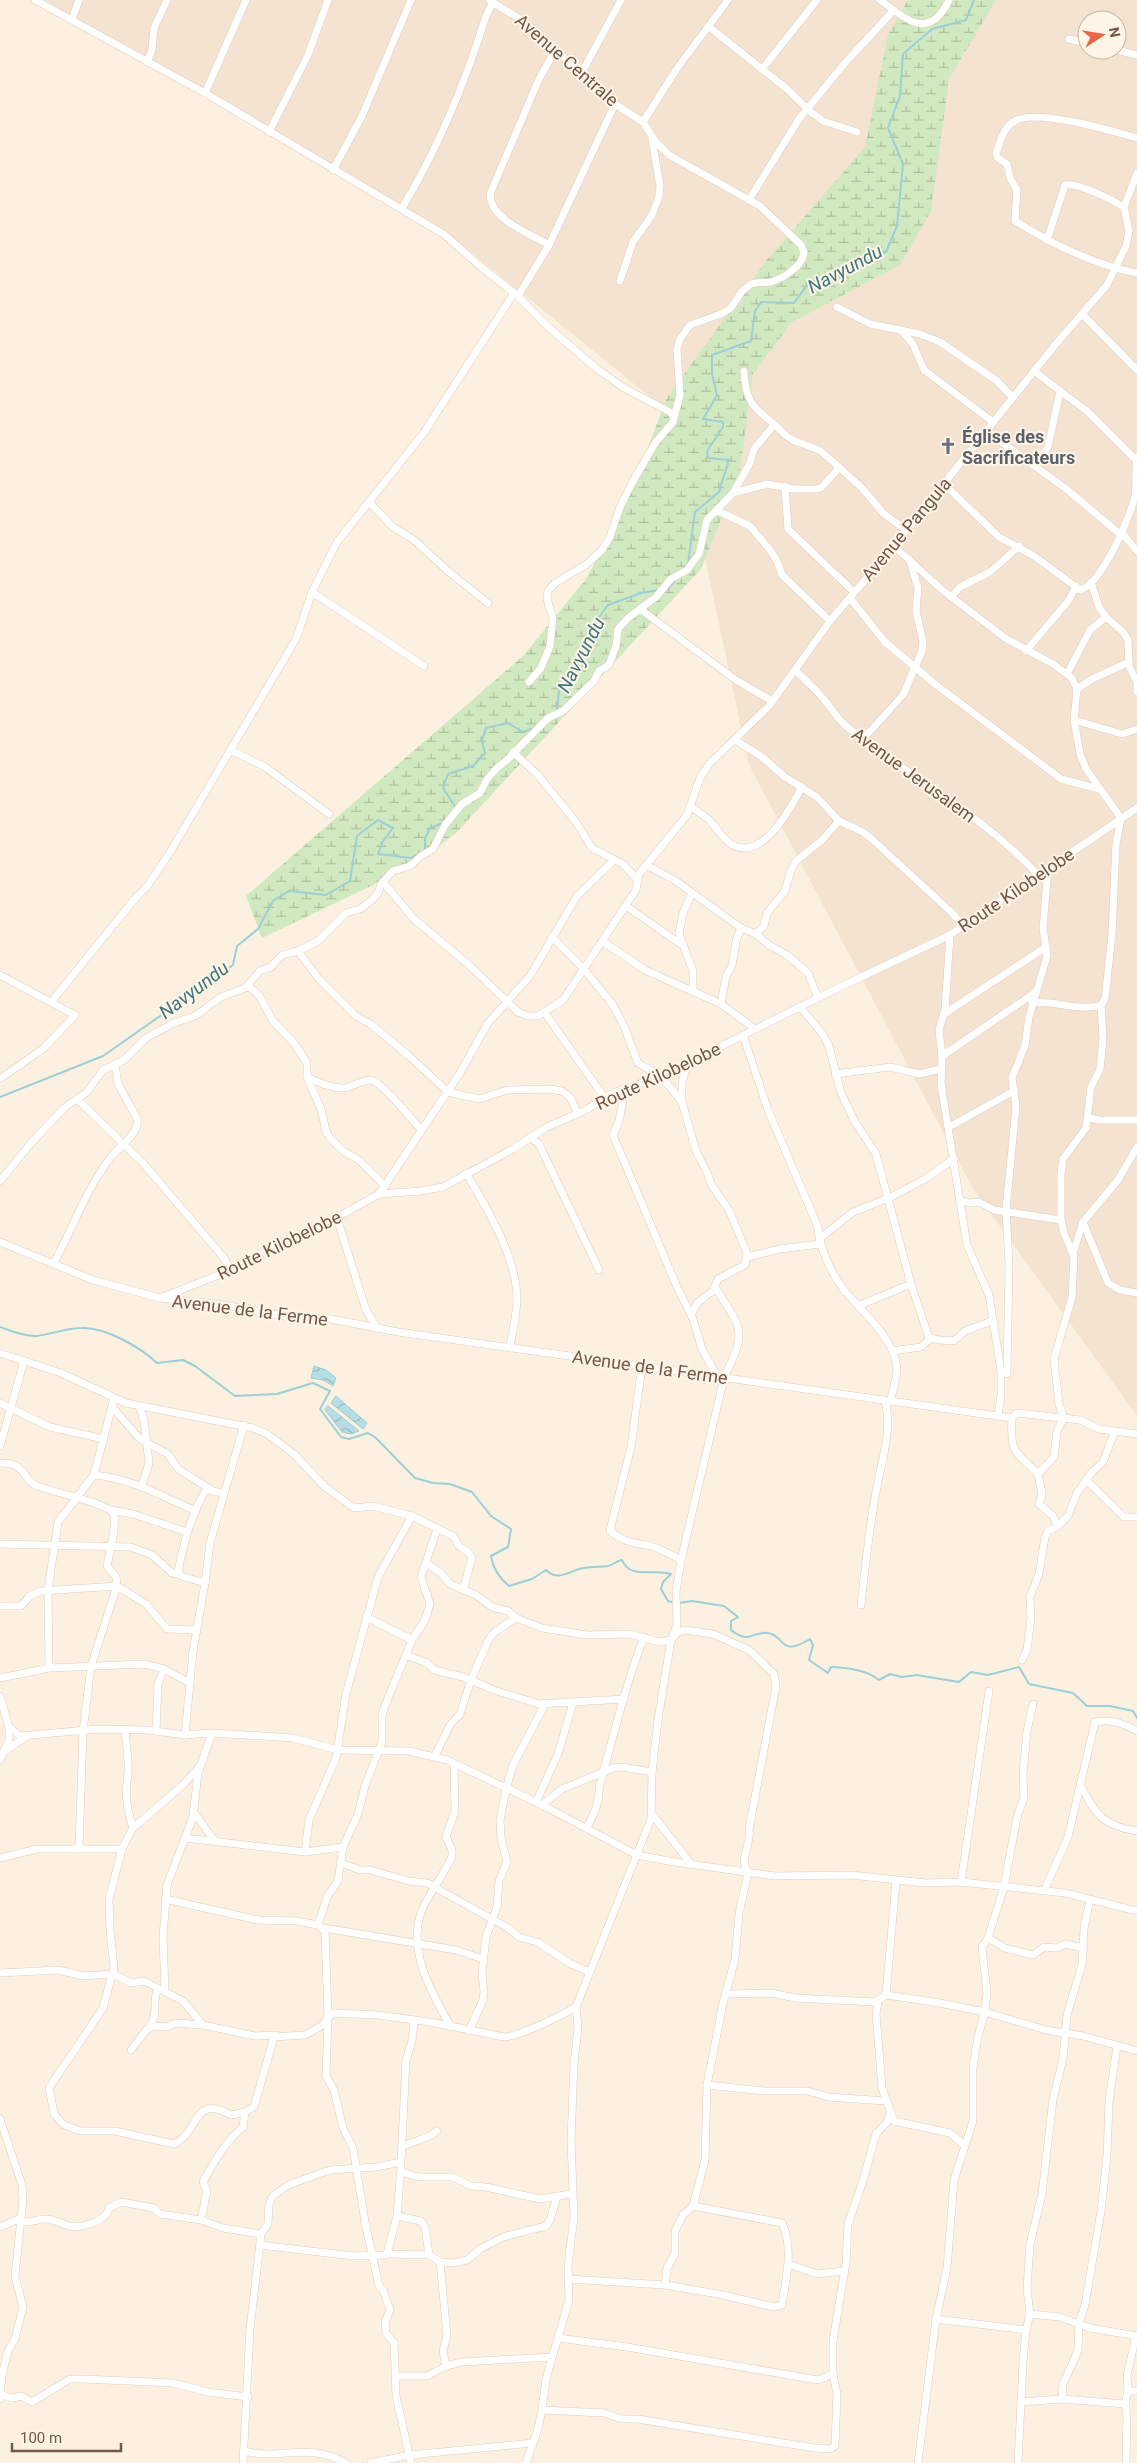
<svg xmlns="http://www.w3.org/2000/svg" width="1137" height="2463" viewBox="0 0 1137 2463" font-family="Roboto,sans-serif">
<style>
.residential{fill:#f4e3d0;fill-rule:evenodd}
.wetland{fill:url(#wetland-marsh)}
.water{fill:url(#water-waves);stroke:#9ccfd7}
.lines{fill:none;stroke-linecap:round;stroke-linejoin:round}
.stream{stroke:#9ccfd7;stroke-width:2}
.minor-casing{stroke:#e0cdbd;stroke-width:8}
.minor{stroke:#fff;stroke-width:7}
.labels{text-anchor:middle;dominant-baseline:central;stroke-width:4;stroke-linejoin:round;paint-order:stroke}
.street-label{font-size:18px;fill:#735748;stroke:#fff5e7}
.worship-label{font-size:18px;font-weight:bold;fill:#5b616d;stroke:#fff5e7;text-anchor:start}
.water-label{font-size:19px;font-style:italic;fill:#3f7680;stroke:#fff5e7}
</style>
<defs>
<pattern id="wetland-marsh" width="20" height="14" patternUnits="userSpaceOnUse" patternTransform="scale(1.25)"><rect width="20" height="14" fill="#d1e9c0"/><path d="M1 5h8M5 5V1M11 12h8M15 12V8" fill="none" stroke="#aec09e"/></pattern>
<pattern id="water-waves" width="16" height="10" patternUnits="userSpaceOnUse" patternTransform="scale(1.25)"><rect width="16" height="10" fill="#b6dfe5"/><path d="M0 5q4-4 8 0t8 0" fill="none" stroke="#98b8bc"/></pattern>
</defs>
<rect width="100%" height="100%" fill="#fcf1e1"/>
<path class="residential" d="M44,0h1093v1416l-164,-227 -224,-424 -74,-348 -234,-189zM1087,20h30v30h-30z"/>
<polygon class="wetland" points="908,0 996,0 949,79 931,211 900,265 792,322 753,374 740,472 701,569 456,833 413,866 262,938 246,896 523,656 586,579 623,511 667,398 766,261 865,147 888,34"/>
<g class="water">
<polygon points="314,1366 326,1370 336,1378 333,1386 323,1380 311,1378"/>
<polygon points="336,1396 367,1423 363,1429 331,1403"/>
<polygon points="327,1406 328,1406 359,1431 351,1434 342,1432 325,1410"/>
</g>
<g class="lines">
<g class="stream">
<polyline points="688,564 695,512 719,492 729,460 708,458 707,451 723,427 723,422 703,419 717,395 712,374 712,355 751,341 755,311 761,302 794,303 808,284 886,252 897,226 903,164 888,128 900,96 903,54 932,29 966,20 974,0"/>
<polyline points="666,589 669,588 676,579"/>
<polyline points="557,711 559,691 575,672 597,620 608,605 641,593 659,590"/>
<polyline points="456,808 443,788 448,774 473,766 485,753 482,741 486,728 508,723 523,732 534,728"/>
<polyline points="425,851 425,838 430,828 443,823"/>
<polyline points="0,1097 103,1056 233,965 237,946 258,929 273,901 289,891 326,895 350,881 357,836 378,820 393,828 383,841 378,854 411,858 418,855"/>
<path d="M0,1327c11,4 25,10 37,9 15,-2 29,-8 45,-8 24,-1 59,20 75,35l26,-3 12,6 40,30 42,-2 36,-11 17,8 -10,18 21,28 8,2 19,-6 8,5 39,40 18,5 17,1 22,8 19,24 20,13 -3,18 -17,9c2,13 8,22 18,30l23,-7 14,-9c11,11 21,3 33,-1 7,-2 21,-2 29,-3 5,-1 8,-5 14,-6 8,20 32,8 49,14l-8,8 -2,7 7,12 7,2"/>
<path d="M679,1603l13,-2 32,5 14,11 -7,4v9c20,15 20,1 37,3 18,3 11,25 42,6l3,6 -4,15 19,13 3,-6c15,1 35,2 48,13l11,-6 12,3 15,-2 42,7 12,-10 17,3 31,-8 10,17 44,9 14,13h23l23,5 4,7"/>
</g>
<g class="minor-casing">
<g id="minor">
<polyline points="35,0 205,93 445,235 481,267 518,296 547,326 596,368 624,388 670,412 673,416"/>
<path d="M489,0l36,22 90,82 28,18 13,20 13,13 91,51 41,39 3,7c-1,14 -21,27 -34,30 -6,1 -13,0 -19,2l-9,7 -11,17 -10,6 -31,11 -10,14 -3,10 3,46 -7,27 -18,21 -24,42 -11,22 -10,30 -8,13 -15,14 -32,19 -7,8 -1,8 6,19 -3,28 -9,22 -12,14"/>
<path d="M880,0c26,19 49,42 69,0"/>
<polyline points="72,19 79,0"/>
<polyline points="708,26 787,89 811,112 823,121 857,132"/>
<polyline points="1069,39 1087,43"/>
<polyline points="1117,50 1137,55"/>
<polyline points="147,62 152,50 154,28 167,0"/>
<polyline points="762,69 817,0"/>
<polyline points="582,72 621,0"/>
<polyline points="205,93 246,0"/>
<polyline points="643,122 676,70 728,0"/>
<polyline points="269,132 308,55 328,0"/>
<path d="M1137,138c-25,-7 -101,-30 -122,-17 -12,6 -15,22 -19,33l2,4 9,6 3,14 7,12 -2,31c37,23 79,44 122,52"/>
<polyline points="333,170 362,116 411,0"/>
<polyline points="749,200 799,119 844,64 894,10"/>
<path d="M402,208c36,-59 63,-125 84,-192l7,-14"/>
<path d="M1047,240l18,-55c13,-3 47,15 59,22"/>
<path d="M549,245c-18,-11 -59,-25 -59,-51l49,-115 16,-28"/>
<polyline points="620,281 633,242 652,215 659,197 660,186 652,139"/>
<polyline points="518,296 549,245 615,104"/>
<polyline points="837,307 870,324 920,334 940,342 997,381 1013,398"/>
<polyline points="1082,314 1137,370"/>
<polyline points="901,330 913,344 924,370 993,422"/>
<path d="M744,371c1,29 9,37 31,54 6,5 10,12 18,15 10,5 19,6 29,12l40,36 21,25 23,17"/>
<polyline points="1034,371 1088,412 1137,461"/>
<polyline points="986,431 1065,488 1121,535"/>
<polyline points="1034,466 1048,447 1060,391"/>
<path d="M944,484l55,53 35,19 46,34c22,-6 51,-74 55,-95 2,-13 0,-26 2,-38"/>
<polyline points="785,486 788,529 854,592"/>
<polyline points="733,493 767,484 794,489 817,489 822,487 838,469"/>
<polyline points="369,502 393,527 414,540 449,572 488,603"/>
<polyline points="718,511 750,526 770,550 777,561 782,575 830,621"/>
<polyline points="1122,533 1137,551"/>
<path d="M894,546l47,43 64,49 48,26 19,14 5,11 -3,31 6,34 6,15 35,49 -5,26 -4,90 -7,65 -4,6c-22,7 -46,-5 -69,-2"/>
<polyline points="1091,582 1099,607 1106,617 1123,632 1128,640 1129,666 1137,682"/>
<polyline points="312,592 424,666"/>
<polyline points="951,597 960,587 990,572 1019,546"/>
<polyline points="850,598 885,642 935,684 1061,779 1099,789"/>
<polyline points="640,609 736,680 772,701"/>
<polyline points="1026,651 1069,600 1076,586"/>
<path d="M795,670c9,9 18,17 27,27 8,9 14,21 24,29 63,51 137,89 192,149"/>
<polyline points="1067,674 1090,630 1106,617"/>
<polyline points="1137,686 1137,692"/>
<polyline points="1077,689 1092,679 1129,662"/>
<polyline points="1074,720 1122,734 1137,729"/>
<polyline points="863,739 903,695 922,651 923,642 916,611 918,588 910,561"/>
<polyline points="735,740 762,757 785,777 817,797 839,821 863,832 873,840 950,911 964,926"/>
<polyline points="230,750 265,767 329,814"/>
<polyline points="513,752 537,774 576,822 592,848 623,864 637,879"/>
<path d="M691,807c6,4 13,8 19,14 7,7 12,17 21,23 31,19 59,-35 71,-57"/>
<polyline points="646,865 676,881 741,928 756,934 769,945 787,955 808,973 818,998"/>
<polyline points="383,882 414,919 469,965 518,1012 528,1016 538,1016 563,1000 636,890 639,874 687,815 700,778 710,763 769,706 830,621 894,546 1055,345 1107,285 1126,246 1129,231 1124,207 1137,173"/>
<polyline points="692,893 683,913 679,934 693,971 693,992"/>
<polyline points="626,906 682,945"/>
<polyline points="756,934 764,926 767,913 785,891 791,870 796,861 822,840 839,821"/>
<polyline points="950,935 945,1010 939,1030 942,1056 941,1084 967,1245 989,1295 1001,1371 1001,1395 998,1415"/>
<polyline points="552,937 583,968 613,1005 624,1026 638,1063 661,1076 682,1102 696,1151 707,1172 712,1186 729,1210 747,1253 745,1265 718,1279 713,1291 698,1302 691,1315"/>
<polyline points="602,941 645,970 721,1004 755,1029"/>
<polyline points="298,951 318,978 356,1016 372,1025 409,1056 448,1092 479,1099 507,1090 551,1089 562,1091 570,1097 578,1114"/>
<polyline points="0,975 75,1015 44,1048 0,1079"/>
<polyline points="248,986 259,995 273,1021 294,1043 307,1063 307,1077 321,1109 326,1131 330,1138 343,1151 359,1160 385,1186"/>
<polyline points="52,1001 133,901 148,885 169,854 296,639 312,592 337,542 423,434 514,293"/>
<polyline points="721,1004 726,976 732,966 736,941 741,928"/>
<polyline points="800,1007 822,1033 829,1046 841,1093 855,1122 876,1154 911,1284 858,1306"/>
<polyline points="545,1013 604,1097"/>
<polyline points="944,1014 1046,947"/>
<path d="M743,1035l25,75 50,117c1,20 13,46 26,63 17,21 50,47 53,78 0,10 -4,23 -7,34"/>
<polyline points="942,1056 1036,992"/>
<polyline points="835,1074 890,1067 919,1074 941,1069"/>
<path d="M307,1077c11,5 25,12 37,11 9,-1 19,-9 27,-8 11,2 42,41 50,50"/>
<polyline points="625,1089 619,1121 613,1135 677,1287 693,1319 702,1349 717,1376"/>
<polyline points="77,1099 143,1163 224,1258 231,1270"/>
<polyline points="682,1101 682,1081 688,1064"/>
<polyline points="1089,1118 1099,1120 1137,1120"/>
<polyline points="949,1127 1014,1091"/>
<polyline points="530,1137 539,1144 599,1270"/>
<path d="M466,1173c21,35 50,83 51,125 0,16 -5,34 -7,50"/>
<polyline points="0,1181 31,1143 64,1108 87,1092 103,1070 124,1060 146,1038 174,1023 195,1016 221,997 245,988 260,971 271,967 282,955 298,951 318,941 346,913 360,909 373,899 378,893 381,884 393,871 410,866 421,856 433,849 445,825 462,804 480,793 487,779 497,768 508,759 548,718 563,711 594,681 599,671 609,665 616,646 618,629 628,618 656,597 671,579 687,570 699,554 707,520 733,493 750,463 754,449 774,425"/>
<polyline points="379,1194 460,1073 488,1023 530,976 577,896 614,860"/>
<polyline points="960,1200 969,1203 979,1202 994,1210 1061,1220"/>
<polyline points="337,1218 366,1310 377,1328"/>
<polyline points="1083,1222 1108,1283 1120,1290 1137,1293"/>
<polyline points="819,1239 853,1212 889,1198 925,1179 954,1159"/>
<polyline points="0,1242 93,1280 160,1298 224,1305 283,1316 331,1319 398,1332 1012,1418 1017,1413 1080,1420 1099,1429 1137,1434"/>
<polyline points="1073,1253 1083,1222 1118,1180 1137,1147"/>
<polyline points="747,1257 780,1249 820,1244"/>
<path d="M53,1264c19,-34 32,-72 55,-103 8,-13 33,-27 29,-43l-19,-34 -3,-19"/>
<polyline points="911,1284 929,1338"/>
<polyline points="163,1297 241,1266 274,1245 327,1223 379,1194 421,1191 443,1187 513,1149 547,1127 586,1110 613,1093 661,1076 840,987 950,935 1137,808"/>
<polyline points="892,1351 921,1347 931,1338 939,1340 954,1341 965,1331 992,1321"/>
<polyline points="0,1353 61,1373 126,1403 253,1428 267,1434 294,1454 324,1486 354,1508 373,1506 412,1516 453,1536 459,1546 468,1552 472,1558 463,1590"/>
<path d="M646,1367l-5,6 -10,74 -21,83c10,12 27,13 41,16 10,3 21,9 30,14"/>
<polyline points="1007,1374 1009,1263 1006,1210 1016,1106 1012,1078 1025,1045 1029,1017 1047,956 1043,928 1048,868"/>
<polyline points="0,1403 50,1427 104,1439"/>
<polyline points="139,1406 144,1420 149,1463 142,1485"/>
<polyline points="113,1408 140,1439 168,1454 178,1469 210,1489"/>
<path d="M1012,1418c-2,36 3,32 26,56"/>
<polyline points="0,1446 24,1361"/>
<path d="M0,1463c27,-1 23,18 37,23 13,5 70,17 76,27 5,9 -4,42 -6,53l9,11 1,9 -26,80 -8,66 -4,116"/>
<path d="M94,1475c40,4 66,21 102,36"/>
<polyline points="1086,1480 1124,1517 1137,1517"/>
<polyline points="111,1510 133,1514 187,1532"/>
<polyline points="1058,1526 1053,1516 1039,1504 1042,1494 1038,1474 1054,1457 1057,1431 1064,1418 1059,1404 1054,1359 1072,1297 1074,1257 1064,1233 1061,1220 1061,1173 1063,1159 1086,1128 1091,1087 1100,1069 1103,1039 1101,1005"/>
<polyline points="0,1544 131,1547 152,1555 172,1573 178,1574"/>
<polyline points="426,1563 441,1573 450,1584 476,1595 492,1607 508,1611 516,1618"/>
<path d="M205,1583l-24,-7 -3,-5c6,-28 13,-57 28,-81l18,3"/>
<path d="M861,1605c4,-37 8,-76 15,-113 5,-30 17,-61 9,-91"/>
<polyline points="0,1606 21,1606 30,1596 40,1591 117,1586 146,1604 167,1629 197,1630"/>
<polyline points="366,1617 412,1640"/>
<polyline points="406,1655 427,1663 434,1670 463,1677 494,1690 539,1704 624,1699"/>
<polyline points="1022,1660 1027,1650 1031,1618 1030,1597 1039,1574 1045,1537 1048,1531 1058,1526 1068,1516 1077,1493 1092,1472 1103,1462 1115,1431"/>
<polyline points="49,1668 48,1590 58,1522 94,1475 114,1398"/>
<polyline points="0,1678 49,1668 144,1664 164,1669 190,1683"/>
<polyline points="0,1696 9,1727 20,1736 98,1729 148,1730 185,1735 212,1733 293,1738 338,1750 409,1751 447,1760 542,1805 637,1855 674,1862 775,1876 851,1875 925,1883 961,1882 1065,1893 1137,1911"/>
<path d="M125,1729c1,14 4,31 3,44 -3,20 -2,35 5,55"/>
<polyline points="156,1731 158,1684 164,1669"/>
<polyline points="185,1735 193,1651 205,1583 210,1543 244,1425"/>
<polyline points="5,1751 27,1736"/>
<path d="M435,1756l15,-31 10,-11 11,-34 18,-41 6,-7 21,-14 26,10 45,7 42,-1 31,8 11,-2 7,-8 7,-2 28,4 36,16 25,24 2,12 -27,143c3,15 -11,30 -1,43l-9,42 -4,45 -12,44 -16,82 -2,75 -12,46 -10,9 -8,16v22l-8,15 -2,17 -97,-6"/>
<polyline points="0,1760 9,1740 9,1727"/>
<path d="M200,1766l-16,18 -51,44 -11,21 -13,50 1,32 4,36 -11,41 -54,80 5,26 10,11 17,6h34l59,13c26,-12 19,-51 57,-29l14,-3 9,-5 20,-70 31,-2 16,-9 12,-13 44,2 53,7 74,15c16,-1 57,-21 72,-30l75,-188 1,-47 6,-52 13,-80 6,-15 -1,-33 5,-32 43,-182c23,-48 19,-47 -9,-91"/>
<path d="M1081,1786c15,29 22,40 56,45"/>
<polyline points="536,1802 558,1754 573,1703"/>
<polyline points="542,1805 562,1789 613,1768 621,1767 652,1772"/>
<polyline points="193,1811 214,1840"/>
<polyline points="652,1814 692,1865"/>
<path d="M587,1827c7,-12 13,-25 12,-39 14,-50 26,-102 45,-151"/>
<polyline points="185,1838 305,1852 343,1847"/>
<polyline points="305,1852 309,1820 336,1758 346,1694 378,1577 412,1516"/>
<polyline points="0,1858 37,1849 122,1849"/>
<polyline points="341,1863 360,1870 370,1870 409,1881 427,1883 508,1928 519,1937 537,1942 571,1964 590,1972"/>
<polyline points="961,1882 989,1691"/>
<path d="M1044,1891l24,-54 27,-115c17,-3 27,1 42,9"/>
<polyline points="165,1899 258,1920 296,1921 318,1925"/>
<polyline points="324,1928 456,1950 483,1959"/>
<polyline points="988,1938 1005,1948 1033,1955 1044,1947 1057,1948 1066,1944 1084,1948"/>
<polyline points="0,1973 58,1970 83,1976 113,1974 131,1983 144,1981 183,2001 203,2025 255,2036 276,2035"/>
<polyline points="165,1991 163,1937 167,1885 193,1817 198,1773 212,1733"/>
<polyline points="726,1994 771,1993 795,1998 875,2002 886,1995 934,2002 985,2012 1046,2030 1083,2036 1137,2051"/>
<polyline points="886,1995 896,1881"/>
<polyline points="878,2001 876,2014 882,2088 894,2121 950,2133 964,2145"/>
<path d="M451,2027c-19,-33 -45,-78 -29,-117 8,-19 22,-35 30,-54v-6l-6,-13 9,-26 -1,-47"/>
<path d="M149,2028c11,-18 2,-26 9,-39"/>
<polyline points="469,2031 483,2000 484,1992 482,1973 486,1937 497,1907 499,1881 507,1862 501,1838 500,1820 506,1789 513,1765 545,1704"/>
<polyline points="131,2050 147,2029 154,2026 167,2027 176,2023 203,2025"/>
<polyline points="707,2085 764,2091 808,2091 828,2097 886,2101"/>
<polyline points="0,2119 22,2185 23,2199 15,2276 23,2307 15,2339 8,2351 2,2375 0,2399"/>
<path d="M402,2147c13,-7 24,-7 35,-16"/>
<polyline points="401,2167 397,2216 421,2221 425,2227 429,2255"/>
<polyline points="402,2172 418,2177 452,2177 471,2186 486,2187 540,2199 571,2194"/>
<path d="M201,2220l6,-29 -4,-9c12,-21 21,-39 40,-55l2,-15"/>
<path d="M20,2221c10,3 14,-1 23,-2 10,-1 18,5 26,7 14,2 37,-4 40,-18l12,-6 33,6 6,6 41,6 22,8 38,6 7,-10 1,-20 4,-8 15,-11 42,-15 46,-3 25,-5 5,-102 6,-19 2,-19"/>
<polyline points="0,2227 21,2218"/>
<polyline points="260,2245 353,2256 384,2255 387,2254 397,2216"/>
<polyline points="387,2254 429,2255 440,2262 453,2263 467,2260 480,2249 503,2237 546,2226 550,2220 557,2196"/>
<polyline points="440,2262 447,2335 443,2351 446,2366"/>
<polyline points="788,2264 817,2274 844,2271"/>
<path d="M665,2285l53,9 56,13 8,-2c4,-28 12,-56 0,-82l-89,-17"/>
<polyline points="1030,2314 1060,2317 1090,2328 1137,2336"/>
<polyline points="936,2319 1026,2330"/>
<polyline points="558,2338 627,2347 818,2380 833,2374"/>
<polyline points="395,2376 427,2376 446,2366 462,2362 552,2357"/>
<polyline points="1128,2391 1127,2375 1136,2336"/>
<polyline points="2,2395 13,2398 21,2396 32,2402 70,2379 83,2379 173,2383 208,2392 248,2397"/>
<polyline points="1062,2399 1063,2384 1078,2351 1079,2323 1085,2305 1101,2211 1107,2156 1109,2102 1117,2046"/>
<polyline points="1021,2402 1062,2399 1125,2404 1128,2391 1137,2391"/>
<polyline points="1125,2404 1127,2415 1126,2463"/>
<polyline points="542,2410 604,2413 622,2419 638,2419 814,2448 830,2449 835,2446 837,2394 833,2374 833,2341 846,2263 848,2224 862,2184 876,2134 888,2121 890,2113"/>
<path d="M244,2451c40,10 62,-10 102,12"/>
<polyline points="243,2463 250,2329 261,2234"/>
<polyline points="371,2463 410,2455 533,2443"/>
<polyline points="411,2463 396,2396 394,2343 386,2333 385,2322 390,2310 383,2290 379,2286 365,2222 353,2148 343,2128 334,2090 326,2076 328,2016 325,1931 318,1925 327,1897 338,1881 343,1847 358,1814 365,1786 382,1742 382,1716 384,1708 412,1640 425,1620 430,1604 421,1577 437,1529"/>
<polyline points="526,2463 537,2432 542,2410 546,2379 569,2300 568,2264 574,2217 571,2140 574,2064 578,2028 576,2007"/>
<polyline points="918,2463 936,2319 947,2268 954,2180 973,2121 973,2068 978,2036 985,2012 987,1993 982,1947 988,1938 1004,1887 1017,1817 1024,1798 1023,1774 1027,1731 1033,1704"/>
<polyline points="1018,2463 1023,2362 1026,2330 1030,2314 1027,2289 1030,2244 1042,2194 1053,2099 1063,2059 1067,2015 1082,1965 1084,1928 1090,1900"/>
</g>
</g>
<use href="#minor" class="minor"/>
</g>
<defs>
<g id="church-bare" transform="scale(1.35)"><path d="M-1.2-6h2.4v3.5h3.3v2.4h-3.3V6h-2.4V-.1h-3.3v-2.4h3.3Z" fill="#6b7280" stroke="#fff5e7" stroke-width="2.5" paint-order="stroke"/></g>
</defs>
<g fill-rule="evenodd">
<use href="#church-bare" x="948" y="446"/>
</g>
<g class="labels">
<g class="street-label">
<text transform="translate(567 60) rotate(41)">Avenue Centrale</text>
<text transform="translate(906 529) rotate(-50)">Avenue Pangula</text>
<text transform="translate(914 775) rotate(36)">Avenue Jerusalem</text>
<text transform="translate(1016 890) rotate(-34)">Route Kilobelobe</text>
<text transform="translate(658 1076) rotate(-25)">Route Kilobelobe</text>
<text transform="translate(279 1245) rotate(-26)">Route Kilobelobe</text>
<text transform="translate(250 1310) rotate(7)">Avenue de la Ferme</text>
<text transform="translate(650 1367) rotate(8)">Avenue de la Ferme</text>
</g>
<g class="worship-label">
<text x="962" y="436">Église des<tspan x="962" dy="21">Sacrificateurs</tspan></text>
</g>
<g class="water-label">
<text transform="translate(845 269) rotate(-28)">Navyundu</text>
<text transform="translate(581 655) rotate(-63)">Navyundu</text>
<text transform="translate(194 990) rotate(-37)">Navyundu</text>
</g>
</g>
<g transform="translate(1102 35) rotate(78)"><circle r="24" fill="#fff5e7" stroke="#c7b6a7"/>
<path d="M0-4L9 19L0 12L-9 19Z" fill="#e76745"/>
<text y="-8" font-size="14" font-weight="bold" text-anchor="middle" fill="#735748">N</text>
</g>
<path d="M12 2443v8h109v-8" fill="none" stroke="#735748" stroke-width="2.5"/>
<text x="20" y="2443" font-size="15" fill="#735748" stroke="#fff5e7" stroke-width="4" paint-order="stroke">100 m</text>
</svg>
